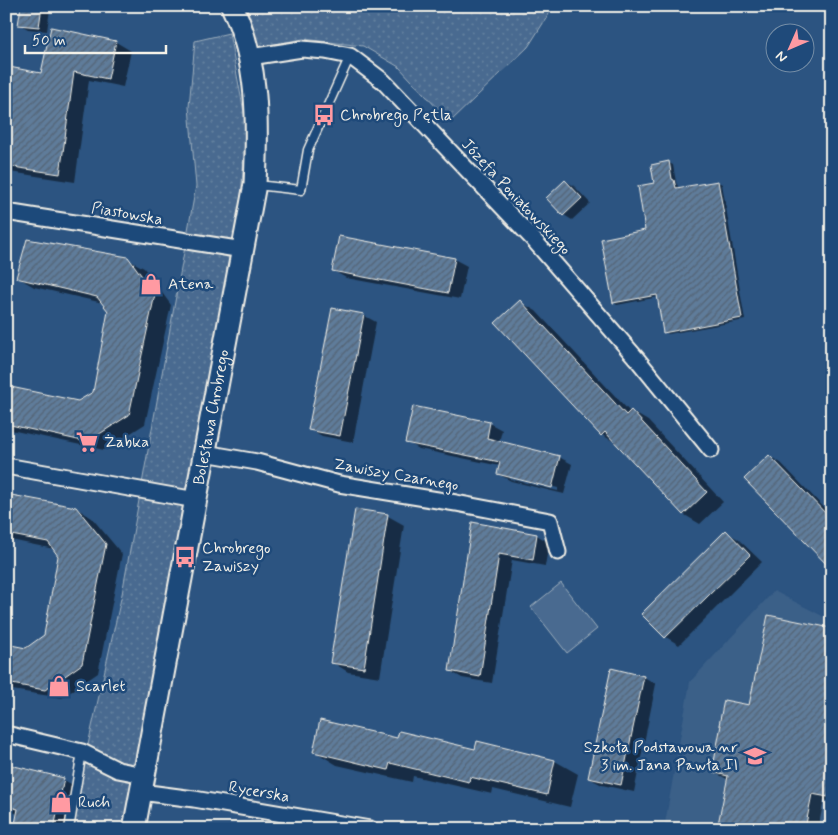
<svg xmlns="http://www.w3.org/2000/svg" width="838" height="835" viewBox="0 0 838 835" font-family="Mynerve,sans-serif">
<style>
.built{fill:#3b6088}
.grass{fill:#496b90;stroke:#9eaebc}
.park{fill:url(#park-dots);stroke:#9eaebc}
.shadow{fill:#0007;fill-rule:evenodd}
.building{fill:url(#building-hatch);stroke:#f4f1e8}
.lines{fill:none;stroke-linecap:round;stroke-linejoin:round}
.lane-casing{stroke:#f4f1e8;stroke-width:11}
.street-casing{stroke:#f4f1e8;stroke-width:19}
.secondary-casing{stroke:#f4f1e8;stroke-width:25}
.lane{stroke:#1f4a7a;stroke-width:8}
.street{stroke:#1f4a7a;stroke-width:15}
.secondary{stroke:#1f4a7a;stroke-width:21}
.labels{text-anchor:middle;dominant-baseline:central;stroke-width:5;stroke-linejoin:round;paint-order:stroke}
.poi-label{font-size:16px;fill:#f4f1e8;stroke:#1f4a7a;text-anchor:start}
.street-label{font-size:16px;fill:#f4f1e8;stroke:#1f4a7a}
</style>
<defs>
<pattern id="park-dots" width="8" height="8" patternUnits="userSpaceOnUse" patternTransform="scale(1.25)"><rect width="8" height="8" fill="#496b90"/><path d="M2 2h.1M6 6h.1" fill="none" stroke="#6481a0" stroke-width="1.8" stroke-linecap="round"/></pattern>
<pattern id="building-hatch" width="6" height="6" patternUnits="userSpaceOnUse" patternTransform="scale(1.25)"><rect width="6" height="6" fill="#5e7b9a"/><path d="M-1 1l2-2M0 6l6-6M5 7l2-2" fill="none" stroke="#556474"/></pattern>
</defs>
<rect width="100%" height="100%" fill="#2c5481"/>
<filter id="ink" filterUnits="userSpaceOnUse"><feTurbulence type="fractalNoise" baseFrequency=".02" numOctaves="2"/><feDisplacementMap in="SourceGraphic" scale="10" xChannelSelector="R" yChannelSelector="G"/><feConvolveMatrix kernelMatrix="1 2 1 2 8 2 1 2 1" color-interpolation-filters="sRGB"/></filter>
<g filter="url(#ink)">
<polygon class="built" points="774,591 832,621 832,829 664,829 690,682"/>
<polygon class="grass" points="561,583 597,629 567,653 531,607"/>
<g class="park">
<polygon points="238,6 554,6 528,47 450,122 399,67 363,46 303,39 253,48"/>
<polygon points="229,33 246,123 241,199 186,531 128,829 69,829 122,594 196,186 189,107 195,41"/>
</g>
<g class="shadow">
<polygon points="22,6 46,6 50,9 47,31 28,29 19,24"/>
<polygon points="52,28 116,42 131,51 123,87 89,80 75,182 10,172 6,170 6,93 42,74"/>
<polygon points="669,163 673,165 676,182 679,189 718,182 722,184 745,320 668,334 665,332 658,297 617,305 614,302 646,231 655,184"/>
<polygon points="566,181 574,186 590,203 572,220 564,215"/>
<polygon points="127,259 144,268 171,305 145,424 104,450 6,429 6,387 78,402 94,393 109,310 103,303 34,287 17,277"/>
<polygon points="454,259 467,266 460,299 346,278 334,271"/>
<polygon points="520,302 536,311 630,412 631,411 648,421 723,502 700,524 683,514 618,444 602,435"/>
<polygon points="363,315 376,322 353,442 322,436 310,429"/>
<path d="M489,423l13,7 -3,12 60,15 13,7 -8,30 -53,-13 -13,-7 2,-8 -81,-17 -12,-7zM510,476l48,12v3l-48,-12z"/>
<polygon points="769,456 781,463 832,516 832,566"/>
<polygon points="6,496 76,508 92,518 122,554 98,673 62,698 6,689 6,646 26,649 45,636 59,556 54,549 6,539"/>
<polygon points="356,510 388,516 404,525 380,677 348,672 332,662"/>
<polygon points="473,524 537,535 549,543 545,566 512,560 492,683 462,678 450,671"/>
<polygon points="726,532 738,539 762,562 679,645 666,637 643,614"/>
<polygon points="830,630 832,630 832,802 824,800 818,829 719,829 729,780 713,772 750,707"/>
<polygon points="612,670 644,677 656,684 634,792 602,785 589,778"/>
<polygon points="398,740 555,761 578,774 570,807 493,789 492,794 413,776 412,782 337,765 314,751"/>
<polygon points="6,766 64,780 80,789 73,829 16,829 19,814 6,811"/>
</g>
<g class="building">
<polygon points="21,6 42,6 39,27 18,25"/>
<polygon points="51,27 116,41 108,79 74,72 60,174 6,166 6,86 9,67 41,73"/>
<polygon points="669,161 672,179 674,180 676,188 718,181 742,318 663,333 657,295 613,303 601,239 645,230 638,186 654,183 651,165"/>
<polygon points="565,180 582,198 563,216 546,198"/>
<polygon points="339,236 455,258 448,293 332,271"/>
<polygon points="27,239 128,257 155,294 129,415 87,442 6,424 6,386 78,401 93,392 108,311 97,297 16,278"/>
<polygon points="520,300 626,415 631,410 707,492 683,515 605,432 601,436 495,323"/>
<polygon points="332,308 364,314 340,436 308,430"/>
<polygon points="413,406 490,422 487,438 560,456 552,488 497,474 500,462 405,443"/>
<polygon points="769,455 832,520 832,570 744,479"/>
<polygon points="6,494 76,507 106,544 82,664 45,690 6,683 6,644 26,648 44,635 58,556 48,542 6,534"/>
<polygon points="355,509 388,514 364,668 330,663"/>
<polygon points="472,522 537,534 533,560 499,554 480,677 449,671"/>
<polygon points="726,530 750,555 665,638 641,614"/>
<polygon points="768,615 831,628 826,653 832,654 832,778 828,797 812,794 805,829 717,829 728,776 712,772 721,725 719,725 724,700 749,705"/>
<polygon points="611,668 644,676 621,785 588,778"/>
<polygon points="320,720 397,738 399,731 475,749 477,741 555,760 547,795 470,777 469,782 390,763 388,770 313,752"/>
<polygon points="6,764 64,778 54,829 14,829 18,809 6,806"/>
</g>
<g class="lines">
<g class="lane-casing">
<g id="lane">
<polyline points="257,185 301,190 308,150 350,56"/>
<polyline points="69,829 82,752"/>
</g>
</g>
<g class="street-casing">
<g id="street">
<polyline points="250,57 302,49 325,51 350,56 383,81 533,239 637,359 711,450"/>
<polyline points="6,212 243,250"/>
<polyline points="205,453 257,462 339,484 456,503 550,521 558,552"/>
<polyline points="6,466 196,500"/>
<polyline points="6,734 82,752 118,770 144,775"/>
<polyline points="141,792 194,799 370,829"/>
</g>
</g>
<g class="secondary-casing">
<g id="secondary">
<path id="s1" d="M134,829l121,-645c3,-60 4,-122 -23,-178"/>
</g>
</g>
<use href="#lane" class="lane"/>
<use href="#street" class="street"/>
<use href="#secondary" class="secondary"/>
</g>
</g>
<defs>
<g id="bus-bare" transform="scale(1.725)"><path d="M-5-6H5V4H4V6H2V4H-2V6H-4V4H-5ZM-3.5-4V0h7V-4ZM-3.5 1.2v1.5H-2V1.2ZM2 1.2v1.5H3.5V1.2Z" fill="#ff9aa2" stroke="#1f4a7a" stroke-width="2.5" paint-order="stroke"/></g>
<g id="shop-bare" transform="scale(1.725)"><path d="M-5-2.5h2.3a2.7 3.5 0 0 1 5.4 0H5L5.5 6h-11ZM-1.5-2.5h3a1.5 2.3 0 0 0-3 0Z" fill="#ff9aa2" stroke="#1f4a7a" stroke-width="2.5" paint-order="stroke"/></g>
<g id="supermarket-bare" transform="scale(1.725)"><path d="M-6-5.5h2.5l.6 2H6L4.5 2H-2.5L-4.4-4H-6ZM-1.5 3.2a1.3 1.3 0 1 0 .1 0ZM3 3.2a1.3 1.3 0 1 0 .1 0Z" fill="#ff9aa2" stroke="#1f4a7a" stroke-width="2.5" paint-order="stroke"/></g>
<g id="school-bare" transform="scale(1.725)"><path d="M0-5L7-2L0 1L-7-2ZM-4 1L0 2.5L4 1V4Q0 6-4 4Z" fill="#ff9aa2" stroke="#1f4a7a" stroke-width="2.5" paint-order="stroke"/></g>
</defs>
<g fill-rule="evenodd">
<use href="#bus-bare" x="324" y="115"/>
<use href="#shop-bare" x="151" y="284"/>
<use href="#supermarket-bare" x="87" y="442"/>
<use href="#bus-bare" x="185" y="557"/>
<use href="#shop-bare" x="59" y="686"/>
<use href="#school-bare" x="755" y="756"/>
<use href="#shop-bare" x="61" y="802"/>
</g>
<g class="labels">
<g class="poi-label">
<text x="340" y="115">Chrobrego Pętla</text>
<text x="168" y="284">Atena</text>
<text x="104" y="442">Żabka</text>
<text x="202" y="548">Chrobrego<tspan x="202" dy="18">Zawiszy</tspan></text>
<text x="76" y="686">Scarlet</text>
<text x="738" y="747" text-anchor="end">Szkoła Podstawowa nr<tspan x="738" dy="18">3 im. Jana Pawła II</tspan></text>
<text x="78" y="802">Ruch</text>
</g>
<g class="street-label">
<text transform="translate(516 197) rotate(47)">Józefa Poniatowskiego</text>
<text transform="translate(127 214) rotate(10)">Piastowska</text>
<text stroke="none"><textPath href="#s1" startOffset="419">Bolesława Chrobrego</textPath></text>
<text transform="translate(396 475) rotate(10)">Zawiszy Czarnego</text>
<text transform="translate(259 792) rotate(10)">Rycerska</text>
</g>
</g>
<rect width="838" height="835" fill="none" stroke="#1f4a7a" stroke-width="25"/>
<rect x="12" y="12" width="813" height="810" fill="none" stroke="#f4f1e8" stroke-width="2" filter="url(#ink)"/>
<g transform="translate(790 48) rotate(225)"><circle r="24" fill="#1f4a7a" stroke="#748da6"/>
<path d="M0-4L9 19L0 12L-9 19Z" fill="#ff9aa2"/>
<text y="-8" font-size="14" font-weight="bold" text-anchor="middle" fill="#f4f1e8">N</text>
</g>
<path d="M25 45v8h141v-8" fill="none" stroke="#f4f1e8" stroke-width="2.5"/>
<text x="32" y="45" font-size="15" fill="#f4f1e8" stroke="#1f4a7a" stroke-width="4" paint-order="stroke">50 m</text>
</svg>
